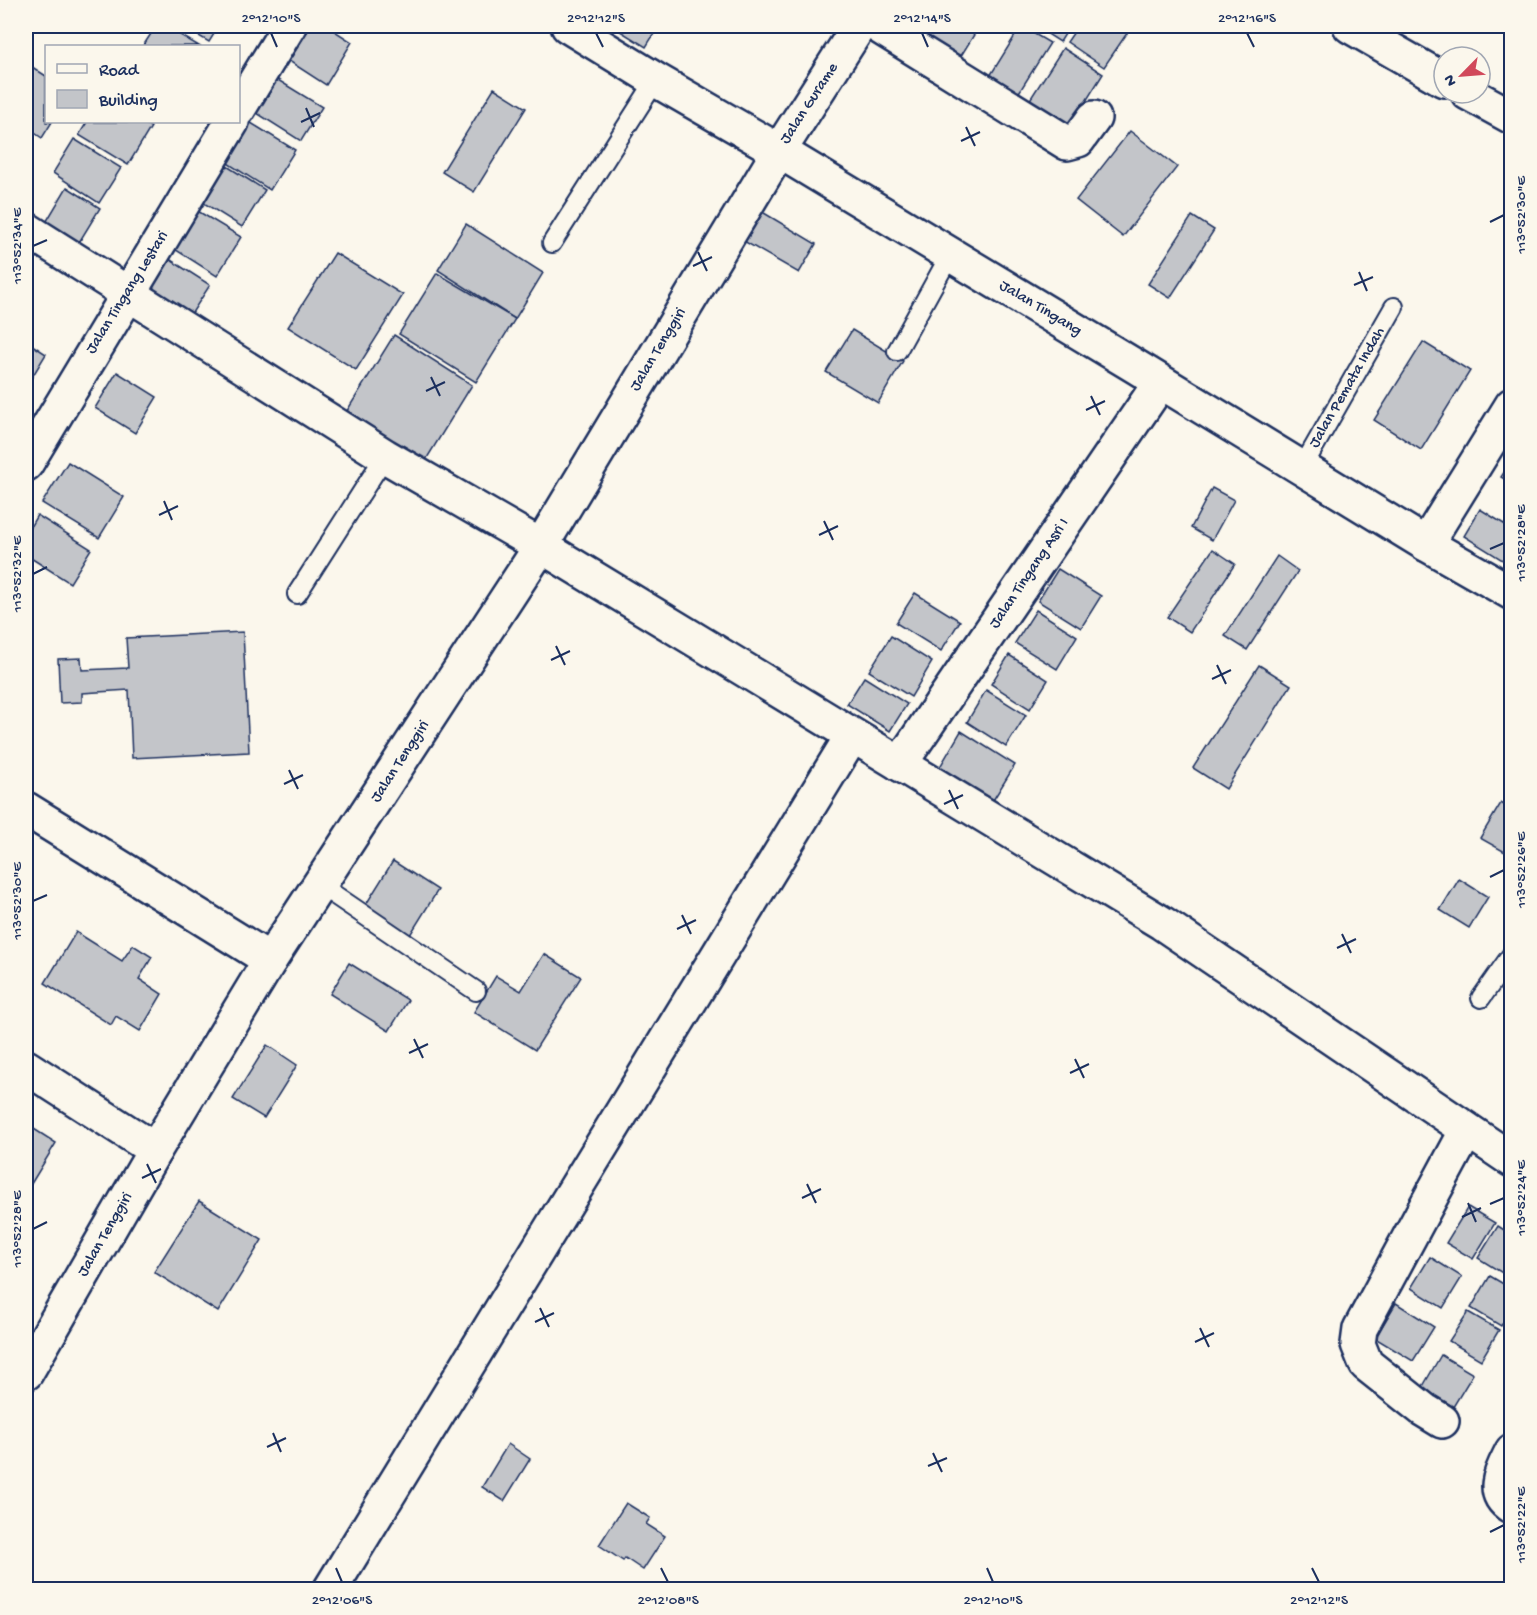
<svg xmlns="http://www.w3.org/2000/svg" width="1537" height="1615" viewBox="0 0 1537 1615" font-family="'Gochi Hand',sans-serif">
<style>
.building{fill:#c3c5c9;stroke:#1b2f5e;stroke-width:1.5}
.lines{fill:none;stroke-linecap:round;stroke-linejoin:round}
.lane-casing{stroke:#1b2f5e;stroke-width:22}
.street-casing{stroke:#1b2f5e;stroke-width:38}
.secondary-casing{stroke:#1b2f5e;stroke-width:38}
.lane{stroke:#fbf7ec;stroke-width:18}
.street{stroke:#fbf7ec;stroke-width:33}
.secondary{stroke:#fbf7ec;stroke-width:33}
.ticks{fill:none;stroke:#1b2f5e;stroke-width:2}
.labels{text-anchor:middle;dominant-baseline:central;stroke-width:4.5;stroke-linejoin:round;paint-order:stroke}
.street-label{font-size:16px;fill:#1b2f5e;stroke:#fbf7ec}
.neatline{fill:none;stroke:#1b2f5e;stroke-width:2}
.ticks-label{font-size:15px;text-anchor:middle;fill:#1b2f5e}
</style>
<rect width="100%" height="100%" fill="#fbf7ec"/>
<filter id="ink" filterUnits="userSpaceOnUse"><feTurbulence type="fractalNoise" baseFrequency=".0167" numOctaves="2"/><feDisplacementMap in="SourceGraphic" scale="12" xChannelSelector="R" yChannelSelector="G"/><feConvolveMatrix kernelMatrix="1 2 1 2 8 2 1 2 1" color-interpolation-filters="sRGB"/></filter>
<g filter="url(#ink)">
<g class="building">
<polygon points="156,26 165,26 199,46 143,46"/>
<polygon points="182,26 219,26 209,42"/>
<polygon points="311,26 327,26 352,42 326,85 289,61"/>
<polygon points="612,26 659,26 646,47"/>
<polygon points="912,26 970,26 977,30 956,64 908,32"/>
<polygon points="1021,26 1050,43 1013,102 985,84"/>
<polygon points="1035,26 1070,26 1060,42"/>
<polygon points="1078,26 1132,26 1104,67 1067,42"/>
<polygon points="1063,48 1103,74 1063,138 1022,112"/>
<polygon points="26,63 46,76 46,122 52,122 42,138 26,127"/>
<polygon points="273,77 322,107 301,141 252,110"/>
<polygon points="494,88 526,108 474,192 442,172"/>
<polygon points="87,122 142,122 151,127 128,165 79,135"/>
<polygon points="251,123 295,150 270,190 226,162"/>
<polygon points="1130,131 1177,167 1123,237 1076,200"/>
<polygon points="74,139 121,168 99,203 53,173"/>
<polygon points="222,163 265,190 242,227 199,200"/>
<polygon points="67,187 100,208 78,244 45,224"/>
<polygon points="196,210 241,237 217,276 173,248"/>
<polygon points="759,210 816,244 799,273 742,240"/>
<polygon points="1192,216 1214,230 1170,298 1148,284"/>
<polygon points="466,224 543,273 515,319 438,270"/>
<polygon points="335,253 403,295 356,370 288,327"/>
<polygon points="166,257 210,285 190,316 147,289"/>
<polygon points="437,273 515,319 476,382 399,334"/>
<polygon points="852,330 903,361 878,403 826,372"/>
<polygon points="394,335 472,385 424,463 345,414"/>
<polygon points="26,341 46,354 26,387"/>
<polygon points="1423,342 1470,371 1421,450 1374,420"/>
<polygon points="117,372 157,397 135,433 95,408"/>
<polygon points="1512,460 1512,484 1501,477"/>
<polygon points="68,462 124,497 99,538 42,503"/>
<polygon points="1212,488 1234,500 1212,540 1191,528"/>
<polygon points="1480,509 1512,529 1512,566 1464,536"/>
<polygon points="37,515 91,549 70,583 26,555 26,534"/>
<polygon points="1213,549 1235,564 1190,632 1167,617"/>
<polygon points="1277,556 1298,571 1247,650 1225,636"/>
<polygon points="1058,569 1101,596 1081,628 1038,601"/>
<polygon points="915,593 960,621 941,651 896,623"/>
<polygon points="1036,610 1077,636 1057,669 1015,643"/>
<polygon points="243,632 249,752 132,758 129,690 82,693 82,702 60,703 58,659 81,658 82,670 128,668 126,638"/>
<polygon points="891,636 932,662 911,697 869,671"/>
<polygon points="1009,655 1048,680 1030,709 991,684"/>
<polygon points="1259,665 1291,685 1226,789 1193,768"/>
<polygon points="864,677 907,704 890,731 847,704"/>
<polygon points="986,690 1026,715 1006,747 967,722"/>
<polygon points="961,731 1015,765 987,810 934,777"/>
<polygon points="1501,803 1512,810 1512,856 1480,838"/>
<polygon points="393,861 438,890 410,935 365,906"/>
<polygon points="1459,879 1488,897 1469,928 1440,910"/>
<polygon points="76,932 122,961 133,945 152,957 139,979 162,994 140,1031 116,1016 111,1025 45,983"/>
<polygon points="544,954 581,977 535,1050 474,1012 496,976 521,991"/>
<polygon points="349,963 408,1000 389,1031 330,994"/>
<polygon points="267,1045 297,1065 264,1118 233,1099"/>
<polygon points="26,1124 56,1143 26,1192"/>
<polygon points="199,1201 262,1240 218,1312 154,1272"/>
<polygon points="1468,1207 1495,1223 1473,1259 1446,1243"/>
<polygon points="1498,1226 1512,1235 1512,1279 1478,1258"/>
<polygon points="1430,1257 1462,1277 1443,1308 1411,1288"/>
<polygon points="1490,1276 1512,1289 1512,1308 1501,1326 1471,1308"/>
<polygon points="1396,1303 1434,1327 1413,1361 1375,1338"/>
<polygon points="1468,1312 1499,1330 1481,1360 1449,1341"/>
<polygon points="1441,1355 1473,1374 1453,1407 1422,1388"/>
<polygon points="508,1444 530,1459 504,1501 482,1487"/>
<polygon points="626,1503 650,1518 646,1524 665,1536 643,1570 625,1558 623,1561 599,1545"/>
</g>
<g class="lines">
<g class="lane-casing">
<g id="lane">
<polyline points="552,243 656,80"/>
<polyline points="897,351 950,255"/>
<polyline points="1302,468 1394,307"/>
<polyline points="297,594 385,456"/>
<polyline points="320,885 476,991"/>
<polyline points="1481,998 1512,954"/>
</g>
</g>
<g class="street-casing">
<g id="street">
<polyline points="878,26 1067,143 1078,140 1094,118"/>
<polyline points="1350,26 1444,80"/>
<polyline points="1468,93 1512,117"/>
<polyline points="238,110 289,26"/>
<polyline points="26,229 385,456 541,546 1162,923 1512,1160"/>
<polyline points="26,464 232,122"/>
<polyline points="1426,544 1512,405"/>
<polyline points="900,764 1160,383"/>
<polyline points="26,809 270,960"/>
<polyline points="26,1067 155,1150"/>
<polyline points="1442,1421 1424,1410 1366,1364 1358,1344 1360,1329 1467,1130"/>
<path d="M1512,1451c-9,18 -24,41 0,56"/>
<polyline points="330,1590 852,736"/>
</g>
</g>
<g class="secondary-casing">
<g id="secondary">
<polyline points="568,26 656,80 779,151 1135,366 1426,544 1512,593"/>
<polyline points="26,1373 155,1150 270,960 541,546 779,151 859,26"/>
</g>
</g>
<use href="#lane" class="lane"/>
<use href="#street" class="street"/>
<use href="#secondary" class="secondary"/>
</g>
</g>
<path class="ticks" d="M271,33l6,14M596,33l7,14M922,33l6,14M1247,33l7,14M306,108l8,19M301,122l19,-9M966,127l9,19M961,141l19,-9M1490,222l14,-7M33,246l14,-6M698,252l9,19M693,266l19,-9M1359,272l8,19M1354,285l19,-8M431,377l9,19M426,391l19,-9M1091,396l9,19M1086,410l19,-9M164,501l8,19M159,515l19,-9M824,521l9,19M819,535l19,-9M1490,549l14,-6M33,574l14,-7M556,646l9,19M551,660l19,-9M1217,665l9,19M1212,679l19,-9M289,770l9,19M284,784l19,-9M949,790l9,19M944,804l19,-9M1490,877l14,-7M33,901l14,-6M682,915l9,19M677,929l19,-9M1342,934l9,19M1337,948l19,-9M414,1039l9,19M409,1053l19,-9M1075,1059l9,19M1070,1073l19,-9M147,1164l9,19M142,1178l19,-9M807,1184l9,19M802,1198l19,-9M1468,1203l8,19M1490,1204l14,-6M1462,1217l19,-9M33,1229l14,-7M540,1308l9,19M535,1322l19,-9M1200,1328l9,19M1195,1342l19,-9M273,1433l8,19M267,1447l19,-9M933,1453l9,19M928,1466l19,-8M1490,1532l14,-7M336,1568l6,14M661,1568l7,14M987,1568l6,14M1312,1568l7,14"/>
<g class="labels">
<g class="street-label">
<text transform="translate(810 104) rotate(-57)">Jalan Gurame</text>
<text transform="translate(128 293) rotate(-58)">Jalan Tingang Lestari</text>
<text transform="translate(1040 309) rotate(31)">Jalan Tingang</text>
<text transform="translate(659 350) rotate(-59)">Jalan Tenggiri</text>
<text transform="translate(1348 388) rotate(-60)">Jalan Pemata Indah</text>
<text transform="translate(1030 574) rotate(-56)">Jalan Tingang Asri I</text>
<text transform="translate(401 762) rotate(-57)">Jalan Tenggiri</text>
<text transform="translate(106 1235) rotate(-60)">Jalan Tenggiri</text>
</g>
</g>
<rect width="1537" height="1615" fill="none" stroke="#fbf7ec" stroke-width="66"/>
<rect x="45" y="45" width="195" height="78" fill="#fbf7ec" stroke="#a1a7b3" stroke-width="1.5"/>
<rect x="57" y="64" width="30" height="9" fill="#fbf7ec" stroke="#a1a7b3" stroke-width="1.5"/>
<text x="99" y="75" font-size="18" fill="#1b2f5e">Road</text>
<rect x="57" y="90" width="30" height="18" fill="#c3c5c9" stroke="#a1a7b3" stroke-width="1.5"/>
<text x="99" y="105" font-size="18" fill="#1b2f5e">Building</text>
<g transform="translate(1462 75) rotate(245)"><circle r="28" fill="#fbf7ec" stroke="#a1a7b3" stroke-width="1.5"/>
<path d="M0-4.5L10 22L0 15L-10 22Z" fill="#d1495b"/>
<text y="-9" font-size="16" font-weight="bold" text-anchor="middle" fill="#1b2f5e">N</text>
</g>
<rect x="33" y="33" width="1471" height="1549" class="neatline"/>
<g class="ticks-label">
<text x="271" y="22">2°12'10"S</text>
<text x="596" y="22">2°12'12"S</text>
<text x="922" y="22">2°12'14"S</text>
<text x="1247" y="22">2°12'16"S</text>
<text transform="translate(1520 215) rotate(-90)" y="5">113°52'30"E</text>
<text transform="translate(16 246) rotate(-90)" y="5">113°52'34"E</text>
<text transform="translate(1520 543) rotate(-90)" y="5">113°52'28"E</text>
<text transform="translate(16 574) rotate(-90)" y="5">113°52'32"E</text>
<text transform="translate(1520 870) rotate(-90)" y="5">113°52'26"E</text>
<text transform="translate(16 901) rotate(-90)" y="5">113°52'30"E</text>
<text transform="translate(1520 1198) rotate(-90)" y="5">113°52'24"E</text>
<text transform="translate(16 1229) rotate(-90)" y="5">113°52'28"E</text>
<text transform="translate(1520 1525) rotate(-90)" y="5">113°52'22"E</text>
<text x="342" y="1604">2°12'06"S</text>
<text x="668" y="1604">2°12'08"S</text>
<text x="993" y="1604">2°12'10"S</text>
<text x="1319" y="1604">2°12'12"S</text>
</g>
</svg>
